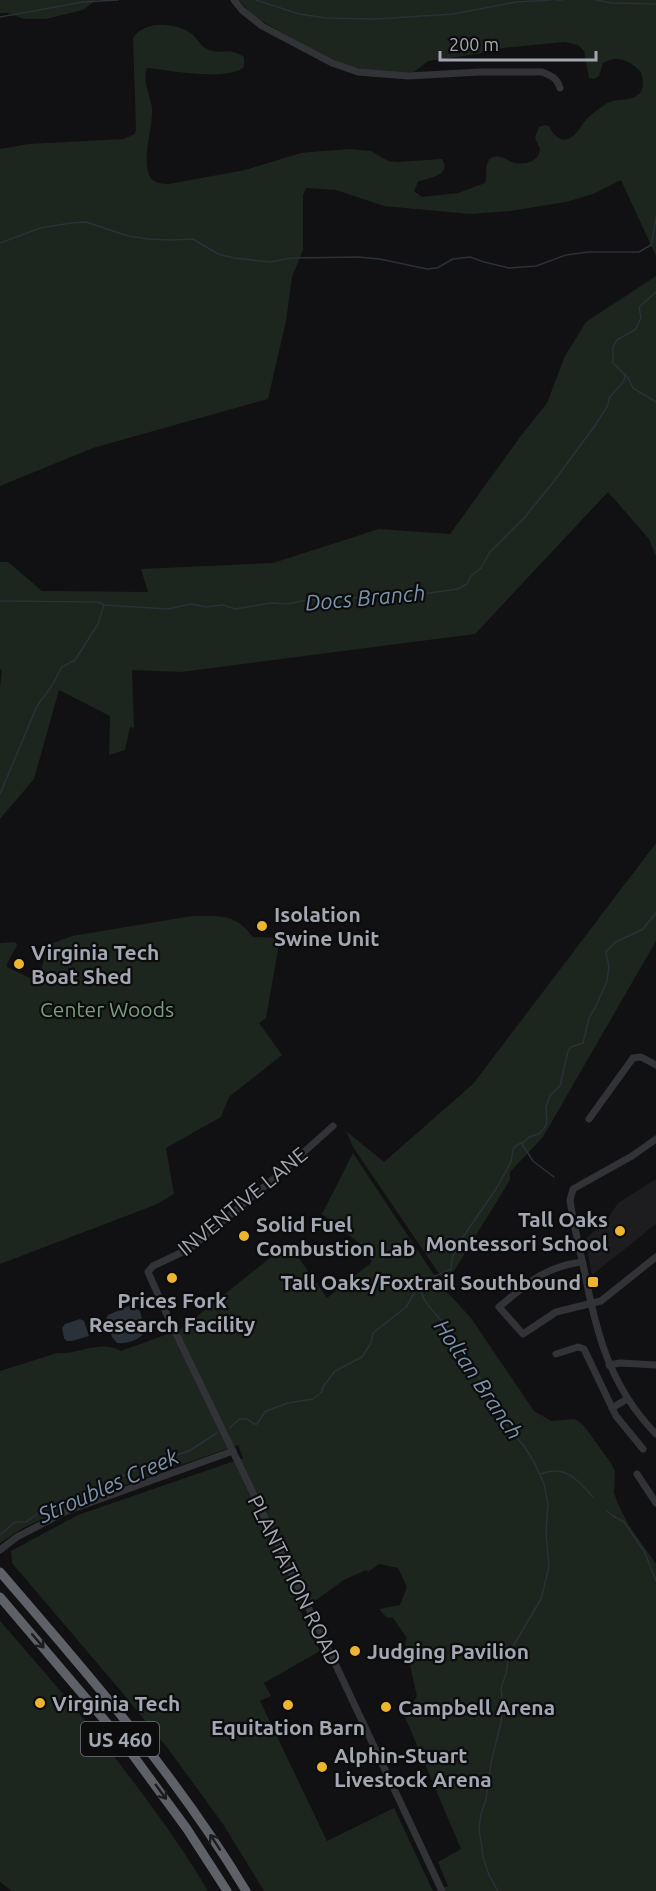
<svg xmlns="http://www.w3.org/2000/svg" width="656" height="1891" viewBox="0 0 656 1891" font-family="Ubuntu,sans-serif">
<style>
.built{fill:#1d1d1f}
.green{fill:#1d251f}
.water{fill:#2a3138}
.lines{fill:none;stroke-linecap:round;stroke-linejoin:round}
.stream{stroke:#2a3138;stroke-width:1.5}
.minor{stroke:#323337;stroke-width:7}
.highway{stroke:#5e6168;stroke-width:9}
.oneway{stroke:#1c1d1f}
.poi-dot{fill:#edb52f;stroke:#0c0c0d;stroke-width:2}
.labels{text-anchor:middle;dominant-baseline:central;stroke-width:4.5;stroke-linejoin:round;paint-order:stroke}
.shield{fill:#0c0c0d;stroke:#767881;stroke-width:1.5}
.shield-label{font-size:20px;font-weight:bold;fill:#a3a7b3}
.poi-label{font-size:21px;font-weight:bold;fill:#a3a7b3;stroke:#0c0c0d;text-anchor:start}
.park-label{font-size:21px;fill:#7a9e7e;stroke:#0c0c0d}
.street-label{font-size:21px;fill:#a3a7b3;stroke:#0c0c0d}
.water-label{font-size:22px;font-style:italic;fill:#7a93ae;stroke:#0c0c0d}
</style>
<rect width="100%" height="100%" fill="#111113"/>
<polygon class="built" points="656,1179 656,1224 592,1275 585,1239 607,1220 618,1203"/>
<g class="green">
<polygon points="0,0 96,0 83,10 46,19 24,19 8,13 0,13"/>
<path d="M239,0h417v256l-35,-76 -28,14 -27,8 -56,9 -40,3 -86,-8 -48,-16 -30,-2 -3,7v55l-11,27 -6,44 -18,78 -175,49 -93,38v-337l29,-5 94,-5 12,-5 1,-4 -3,-92c11,-18 43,-16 59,-4 6,5 9,13 17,16 14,5 18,-4 35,7v10c-18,15 -74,3 -97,1 -5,15 4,27 5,41 1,21 -10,45 -3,66 3,8 13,9 20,9l76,-14 56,-17 21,-2 29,-2 20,2 17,10 10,1 44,-3c10,17 -13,18 -24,23l-4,9 8,6 36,-4 27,-10c3,-7 -1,-18 4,-23 8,-9 18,1 26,3 12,2 24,-2 25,-14l-5,-11 4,-11 6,-2 4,1c6,13 17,20 28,6 3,-3 5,-8 8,-11 6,-7 15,-13 22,-18 10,-5 23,-1 32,-9 6,-5 4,-14 2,-22 -10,-11 -24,-18 -38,-9l-4,13 -5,3 -5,-1 -5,-27 -6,-6 -14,-3 -61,6 -26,6 -49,7 -14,11 -7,1 -34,-2 -25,-4 -28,-13 -67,-38z"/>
<polygon points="656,276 656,556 649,539 608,492 475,634 181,672 132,670 134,728 130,727 125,750 109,755 110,716 59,690 34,779 0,819 0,686 2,671 0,669 0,562 8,562 42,591 148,592 141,569 273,563 379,529 450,534 520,437 547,403 565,356 586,322"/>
<polygon points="656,843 656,941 543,1137 510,1172 510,1180 446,1284 353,1147 346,1131 384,1162 473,1084"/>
<path d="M192,916c28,0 43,-3 61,21l27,1 -14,80 -7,5 23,32 -53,42 -8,20 -55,31 8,46 -19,11 -155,59v-321l15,-1 2,3 -10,19v3l25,12 4,-1 5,-8 7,-25 24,-9z"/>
<path d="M353,1153l77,116 16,22 25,27 63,93 17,10 23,-2 4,2 6,5 27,37 4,8 -1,22 5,13 9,18 28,40v327h-220l12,-5 -10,-24 23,-13 -56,-132 12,-21 -12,-53 2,-5 -14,-20 -7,-1 -7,-8 21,-4 7,-18 -9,-19 -19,-4 -11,8 -2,-2 -22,10 -32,23 -2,-4 -13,5 23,47 -56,32 7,13 -11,5 67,140 67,-33 39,83h-169l-41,-67 -54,-74 -49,-60 -108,-127 -1,-12 67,-36 165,-57 -5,-13 -148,52 -67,31 -23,15v-172l57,-18c21,2 44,-14 64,-2l60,-22 109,-87 6,12 31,44 45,-36 -14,-20 -36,-28z"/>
<path d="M0,1621c75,86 149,172 208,270h-196l-12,-9z"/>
</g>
<g class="water">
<path d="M131,1305l9,6 5,20c-4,9 -19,13 -28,12l-5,-6 -6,-18 2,-4z"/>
<polygon points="80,1319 84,1321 89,1336 72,1341 67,1341 64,1338 62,1328 65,1324"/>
</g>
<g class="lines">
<g class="stream">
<polyline points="256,0 299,14 326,18 376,19 453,14 516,2 551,0"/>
<polyline points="555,0 563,0"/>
<polyline points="596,0 612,3 656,4"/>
<polyline points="0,17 83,2 118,0"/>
<polyline points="0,243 40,228 71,223 86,222 128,236 148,239 169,240 193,239 218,254 234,258 271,262 292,258 358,257 380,259 427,269 437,268 453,259 470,257 484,262 509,268 536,266 566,255 588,252 639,252 651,245 652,242 656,217"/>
<polyline points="656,292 639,307 641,318 639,322 636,329 617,340 613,347 613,363 628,378 633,388 656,402"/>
<polyline points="0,601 98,602 104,605 168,609 191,604 206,607 223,605 235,609 271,603 287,604 306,600 371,597 375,594 408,596 458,589 467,584 470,577 481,568 490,552 524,518 551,485 594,427 608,405 609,398 624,381 625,374"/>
<polyline points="0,794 37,706 51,687 62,667 75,660 98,624 104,605"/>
<polyline points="522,1144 533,1161 554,1177"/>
<path d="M420,1285c0,17 19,31 28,44 2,4 3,9 5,14l46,61 18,34 7,8 10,16 10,22 4,20 -2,29 3,34 -8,32 -32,54 -3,21 -5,14 2,17 -2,17 -10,41 -5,36 -5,15 -2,14 4,29 6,18 9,16"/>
<path d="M230,1428c8,-9 13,-14 24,-4h3l8,-12 4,-2 19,-7 25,-4 9,-7 1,-5 12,-16 27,-14 9,-14 2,-10 33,-26 14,-24 31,-14 1,-10 8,-18 36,-52 15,-27 2,-13 4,-4 7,-3 5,-5 10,-3 6,-7 2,-5 -1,-15 4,-12 10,-9 8,-35 3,-4 12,-4 6,-25 6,-10 12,-27 2,-14 -3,-15 8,-9 29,-14 13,-16"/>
<path d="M541,1474c24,-10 38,7 52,23"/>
<polyline points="607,1511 613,1516 624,1522 644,1551 656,1581"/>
<polyline points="0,1535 15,1522 26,1522 45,1508 58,1508 62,1503 142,1467 165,1463 176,1455 189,1451 217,1433"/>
</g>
<g class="minor">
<path d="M234,0l8,10 20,16 70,37 26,9 50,4 72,-4h62c10,4 15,6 18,16"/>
<polyline points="589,1119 633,1058 641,1057 656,1065"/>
<polyline points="333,1126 276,1177 207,1234 189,1249 153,1266 148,1272 168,1317 325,1642 442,1891"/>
<path d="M656,1139l-24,17 -59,33 -3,11c3,22 8,43 13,64 12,64 25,121 73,170"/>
<path d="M582,1262c-38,5 -54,21 -83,45l24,27 33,-22 45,-11 55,-44"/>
<polyline points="556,1354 578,1347 584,1349 616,1416 643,1449"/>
<polyline points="609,1365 620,1363 656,1365"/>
<polyline points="612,1408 627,1399"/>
<polyline points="637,1474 656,1503"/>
<polyline points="0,1550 17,1537 67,1511 233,1451"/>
</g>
<g class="highway">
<path d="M0,1572c88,102 177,204 246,319"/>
<polyline points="0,1597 124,1743 187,1829 227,1891"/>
</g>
</g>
<defs><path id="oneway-shaft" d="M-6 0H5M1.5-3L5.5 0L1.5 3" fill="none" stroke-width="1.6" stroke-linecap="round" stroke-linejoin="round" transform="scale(1.5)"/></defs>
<g class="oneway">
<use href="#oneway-shaft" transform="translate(38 1641) rotate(49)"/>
<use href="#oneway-shaft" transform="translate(161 1792) rotate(54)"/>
<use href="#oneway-shaft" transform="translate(215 1842) rotate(-123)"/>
</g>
<g class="poi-dot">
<circle cx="262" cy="926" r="6"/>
<circle cx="19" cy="964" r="6"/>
<circle cx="620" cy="1231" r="6"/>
<circle cx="244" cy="1236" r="6"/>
<circle cx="172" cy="1278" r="6"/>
<rect x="587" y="1276" width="12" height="12" rx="3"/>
<circle cx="355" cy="1651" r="6"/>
<circle cx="40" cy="1703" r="6"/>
<circle cx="288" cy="1705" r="6"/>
<circle cx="386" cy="1707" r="6"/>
<circle cx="322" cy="1767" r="6"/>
</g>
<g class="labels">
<rect class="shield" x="81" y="1722" width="78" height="34" rx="4.5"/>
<g class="shield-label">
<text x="120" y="1739">US 460</text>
</g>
<g class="poi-label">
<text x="274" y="914">Isolation<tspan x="274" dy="24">Swine Unit</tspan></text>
<text x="31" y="952">Virginia Tech<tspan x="31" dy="24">Boat Shed</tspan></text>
<text x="608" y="1219" text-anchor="end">Tall Oaks<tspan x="608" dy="24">Montessori School</tspan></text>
<text x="256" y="1224">Solid Fuel<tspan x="256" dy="24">Combustion Lab</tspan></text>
<text x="581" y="1282" text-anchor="end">Tall Oaks/Foxtrail Southbound</text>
<text x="172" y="1300" text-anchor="middle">Prices Fork<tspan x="172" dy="24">Research Facility</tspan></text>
<text x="367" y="1651">Judging Pavilion</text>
<text x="52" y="1703">Virginia Tech</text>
<text x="398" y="1707">Campbell Arena</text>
<text x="288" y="1727" text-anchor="middle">Equitation Barn</text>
<text x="334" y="1755">Alphin-Stuart<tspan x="334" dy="24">Livestock Arena</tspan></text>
</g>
<g class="park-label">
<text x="107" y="1009">Center Woods</text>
</g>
<g class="street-label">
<text transform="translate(242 1201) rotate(-39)">INVENTIVE LANE</text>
<text transform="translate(295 1580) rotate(64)">PLANTATION ROAD</text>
</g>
<g class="water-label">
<text transform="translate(365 597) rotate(-5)">Docs Branch</text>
<text transform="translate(479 1379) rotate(56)">Holtan Branch</text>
<text transform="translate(108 1485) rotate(-24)">Stroubles Creek</text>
</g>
</g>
<path d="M440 51v9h156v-9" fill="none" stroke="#a3a7b3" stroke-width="3"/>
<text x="449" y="51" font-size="18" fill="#a3a7b3" stroke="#0c0c0d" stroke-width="4.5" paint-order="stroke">200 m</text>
</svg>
